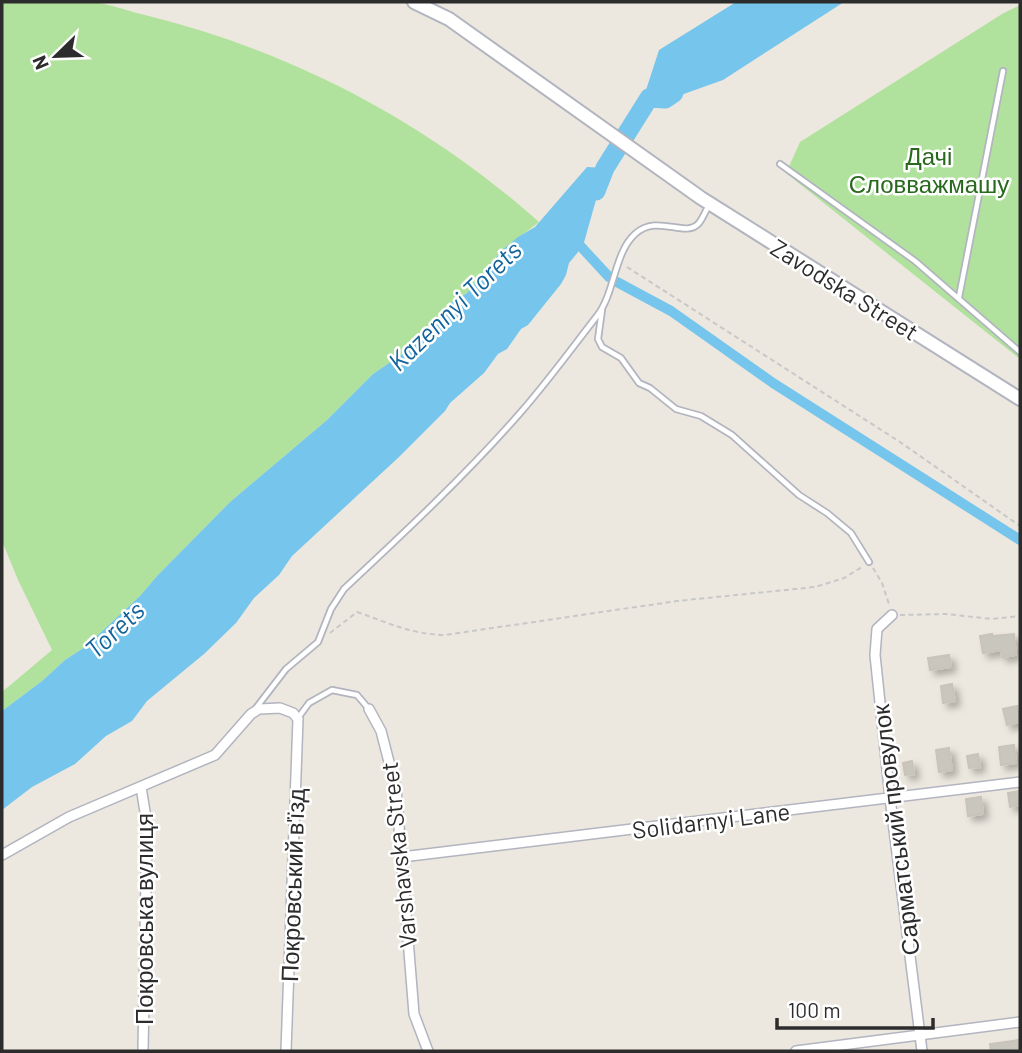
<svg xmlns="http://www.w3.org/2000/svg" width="1022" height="1053" viewBox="0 0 1022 1053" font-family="Barlow,sans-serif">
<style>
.green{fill:#b1e29d}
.water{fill:#76c5ec}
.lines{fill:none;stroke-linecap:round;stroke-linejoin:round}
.canal{stroke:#76c5ec;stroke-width:10}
.river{stroke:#76c5ec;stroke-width:19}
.building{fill:#c9c6bd;stroke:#c9c4b9;stroke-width:2;filter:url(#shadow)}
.lane-casing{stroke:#b2b4bf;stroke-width:8}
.street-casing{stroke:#b2b4bf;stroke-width:12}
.secondary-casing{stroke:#b2b4bf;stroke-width:16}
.path{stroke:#c8c8c8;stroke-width:2;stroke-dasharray:5 3.5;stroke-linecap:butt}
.lane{stroke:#fff;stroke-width:4.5}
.street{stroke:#fff;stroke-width:9}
.secondary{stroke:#fff;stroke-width:12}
.labels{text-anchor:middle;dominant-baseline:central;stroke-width:5;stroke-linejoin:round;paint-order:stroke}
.park-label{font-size:24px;fill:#28691d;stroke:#fff}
.street-label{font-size:24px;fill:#2c2c2c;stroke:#fff}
.water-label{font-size:26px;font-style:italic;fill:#11639c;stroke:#fff}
</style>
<defs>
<filter id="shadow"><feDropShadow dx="5" dy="5" stdDeviation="3.5" flood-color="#0004"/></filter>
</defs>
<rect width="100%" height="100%" fill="#ede8df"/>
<g class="green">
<path d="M2,2c29,0 61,-2 90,0 19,2 38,10 57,14 145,36 279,107 390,206l-38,29 -34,42 -14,8 -16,23 -29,26 -35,24 -46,46 -97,82 -73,74 -17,20 -55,51 -20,13 -23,21 -40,30v-19l50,-42 -34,-70 -16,-39z"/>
<polygon points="1020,5 1020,359 786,173 800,142 1002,14"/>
</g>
<g class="water">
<polygon points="736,2 844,2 723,80 653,105 646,90 659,50"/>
<polygon points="587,167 605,168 583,246 569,263 566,275 561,284 528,325 521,329 507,349 498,354 484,373 450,403 445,411 399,457 292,556 279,575 254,598 236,623 204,654 147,701 132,721 106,736 75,764 32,787 2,810 2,711 42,681 65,660 85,647 140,596 157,576 230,502 327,420 373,374 408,350 437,324 453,301 467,293 501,251 518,237 535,227"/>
</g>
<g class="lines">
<g class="canal">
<polyline points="573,238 609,277"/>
<polyline points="617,282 671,311 773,383 1020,540"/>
</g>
<polyline class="river" points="596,191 605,168 649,98 665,99 674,93"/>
</g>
<g class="building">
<polygon points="992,634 992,636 1014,634 1016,655 1002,657 1001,650 983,653 980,636"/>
<polygon points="949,655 951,667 930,670 928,658"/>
<polygon points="952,684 955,701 943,703 941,686"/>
<polygon points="1017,706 1020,722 1007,725 1003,709"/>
<polygon points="1014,745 1016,763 1001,765 999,747"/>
<polygon points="949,748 952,770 939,772 936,750"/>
<polygon points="978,754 980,767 969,768 967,756"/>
<polygon points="912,761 914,774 905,775 903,763"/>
<polygon points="1020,791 1020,805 1010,807 1008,793"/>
<polygon points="981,797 983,814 968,816 966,799"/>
<polygon points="1020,1040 1020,1051 991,1051 990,1044"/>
</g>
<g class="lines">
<g class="lane-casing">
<g id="lane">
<polyline points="780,164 915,261 1020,352"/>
<polyline points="959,297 1003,71"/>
<polyline points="602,310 598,339 602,347 621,358 639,383 650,388 676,409 701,416 732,435 799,495 827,513 851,533 869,562"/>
<path d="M256,708l30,-39 32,-27 13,-33 13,-20c60,-56 122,-114 177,-177 27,-31 51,-64 76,-96 18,-23 17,-63 38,-82 23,-21 50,5 64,-11 4,-5 7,-13 10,-18"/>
<polyline points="298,718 309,703 332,690 357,695 369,709"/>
</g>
</g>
<g class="street-casing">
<g id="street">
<polyline points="892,615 877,629 875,655 890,798 922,1051"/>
<polyline points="369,709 381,731 396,789 414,1014 428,1051"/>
<polyline points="141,787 147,824 143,1051"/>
<polyline points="2,855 69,817 215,755 251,714 259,709 280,708 293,713 298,719 286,1051"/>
<polyline points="402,857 1020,782"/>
<polyline points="796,1051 1020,1022"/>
</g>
</g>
<g class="secondary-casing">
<polyline id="secondary" points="414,2 449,19 701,198 1020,399"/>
</g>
<g class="path">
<polyline points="627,267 900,442 1020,526"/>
<polyline points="873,568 882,583 889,604"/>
<polyline points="900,615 946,614 992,619 1020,616"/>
<path d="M330,633l27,-21c32,11 53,22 88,23l232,-34 138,-14 29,-9 18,-11"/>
</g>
<use href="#lane" class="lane"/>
<use href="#street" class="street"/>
<use href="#secondary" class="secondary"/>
</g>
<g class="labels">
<g class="park-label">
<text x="929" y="155">Дачі<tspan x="929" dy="28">Словважмашу</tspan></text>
</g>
<g class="street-label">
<text transform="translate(845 289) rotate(32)">Zavodska Street</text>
<text transform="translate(711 820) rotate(-7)">Solidarnyi Lane</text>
<text transform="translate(895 830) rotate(-97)">Сарматський провулок</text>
<text transform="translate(398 855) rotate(-96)">Varshavska Street</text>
<text transform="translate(292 885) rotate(-88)">Покровський в'їзд</text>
<text transform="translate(143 919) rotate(-90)">Покровська вулиця</text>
</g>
<g class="water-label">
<text transform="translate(454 305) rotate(-44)">Kazennyi Torets</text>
<text transform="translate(114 629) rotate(-43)">Torets</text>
</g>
</g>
<rect width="1022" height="1053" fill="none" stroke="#2c2c2c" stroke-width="7"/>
<g transform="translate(56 56) rotate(247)" stroke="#ffffff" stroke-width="5" paint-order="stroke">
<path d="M0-5L12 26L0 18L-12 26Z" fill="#2c2c2c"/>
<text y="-10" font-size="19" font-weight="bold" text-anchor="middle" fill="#2c2c2c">N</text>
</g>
<path d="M777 1018v10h156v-10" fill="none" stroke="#2c2c2c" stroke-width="3.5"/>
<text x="788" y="1018" font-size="21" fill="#2c2c2c" stroke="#ffffff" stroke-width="5" paint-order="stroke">100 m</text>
</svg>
